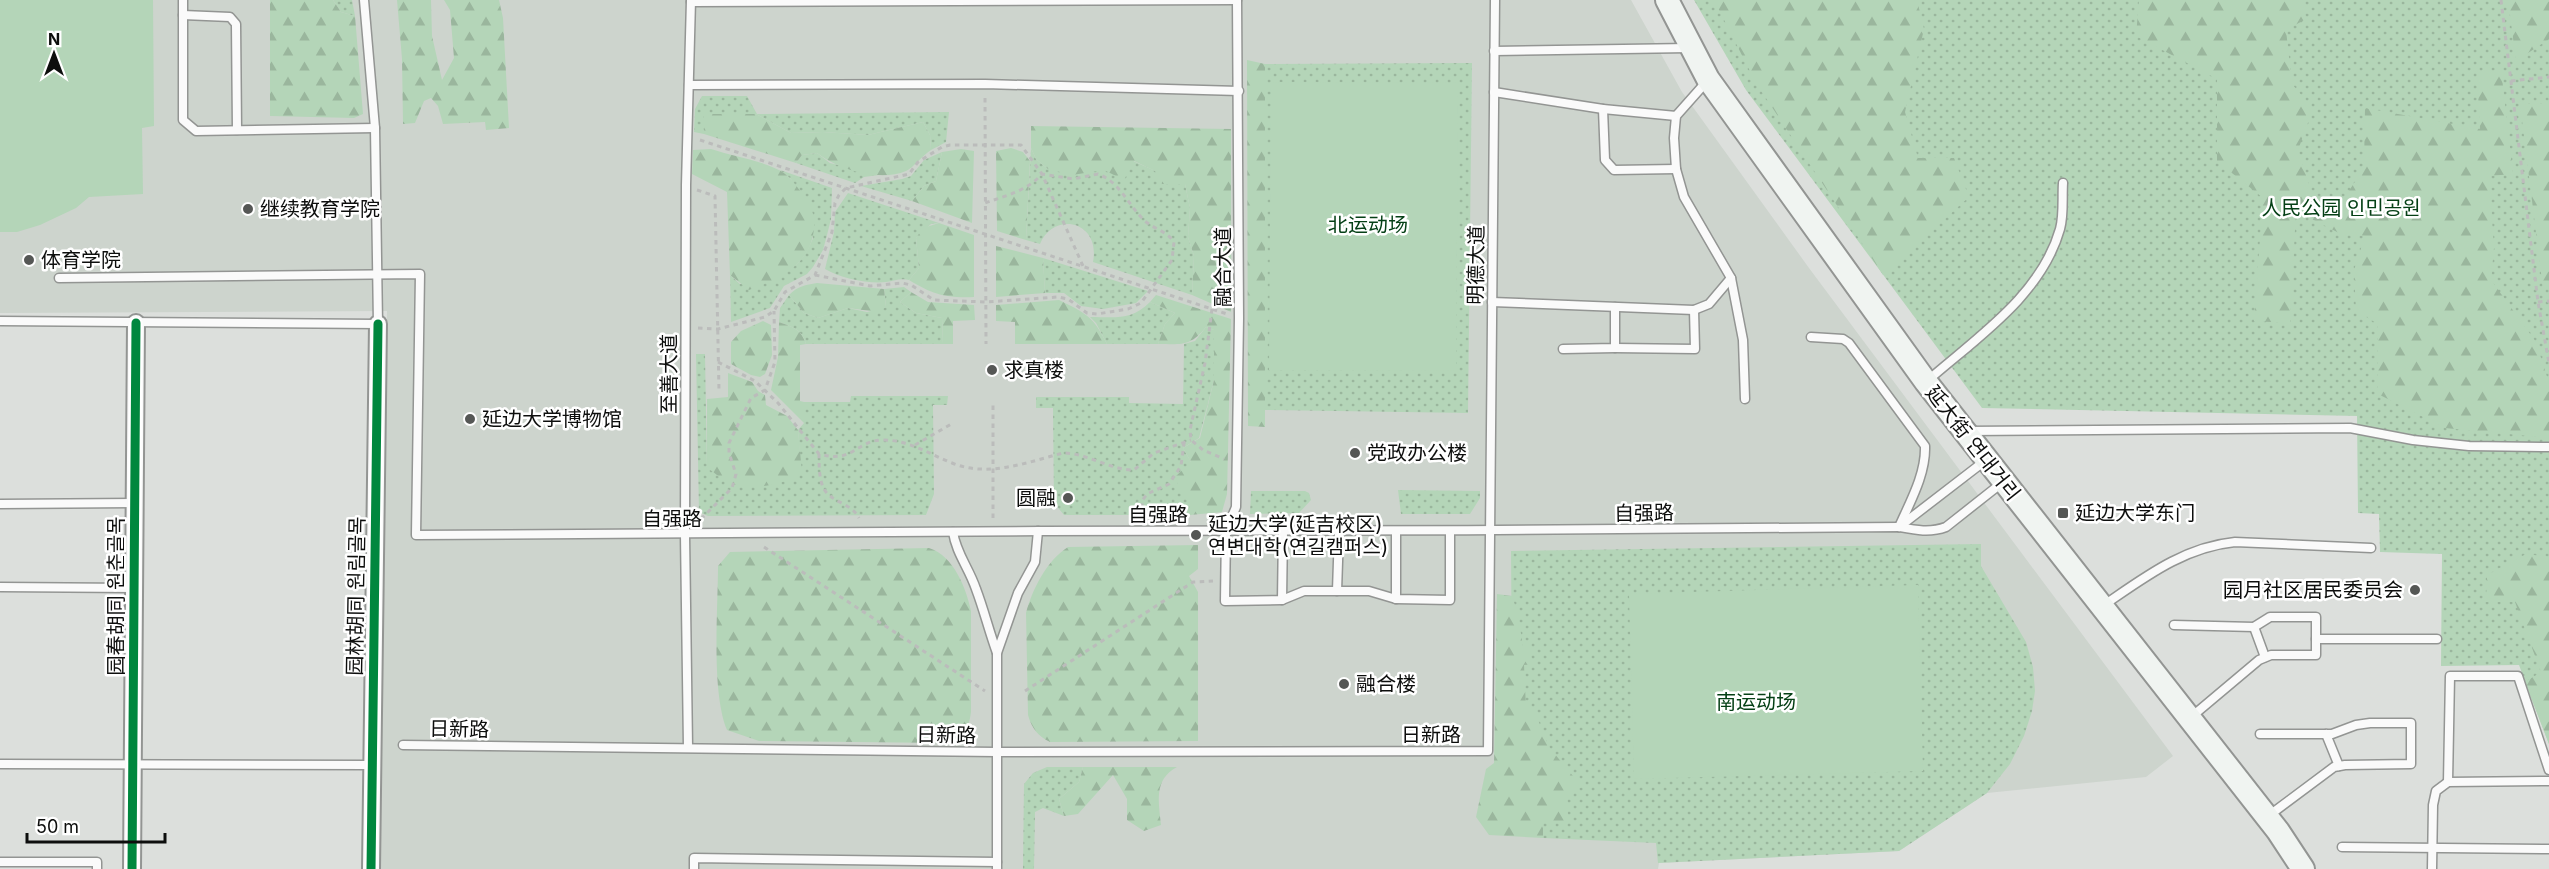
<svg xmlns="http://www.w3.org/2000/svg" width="2549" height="869" viewBox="0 0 2549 869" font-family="Inter,'Noto Sans SC','Noto Sans KR',sans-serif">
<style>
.built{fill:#cdd4cd}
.grass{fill:url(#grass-dots)}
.forest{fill:url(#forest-firs)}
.pitch{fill:#b4d5b8}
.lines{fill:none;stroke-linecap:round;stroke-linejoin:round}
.service-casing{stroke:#939593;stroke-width:11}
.minor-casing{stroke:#939593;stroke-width:20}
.secondary-casing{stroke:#939593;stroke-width:26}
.path{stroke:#bbbcbb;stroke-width:3;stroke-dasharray:4.5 4.5;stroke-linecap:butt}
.service{stroke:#fafafa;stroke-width:8}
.minor{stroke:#fafafa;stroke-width:16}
.secondary{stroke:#f0f4f1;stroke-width:22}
.cycleway-casing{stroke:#fff;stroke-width:13}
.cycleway{stroke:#00873e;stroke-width:9}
.poi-dot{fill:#555755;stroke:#fff;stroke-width:2}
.labels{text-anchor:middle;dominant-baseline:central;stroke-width:5;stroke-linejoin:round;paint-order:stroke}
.park-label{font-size:20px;fill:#054016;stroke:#fff}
.poi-label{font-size:20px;fill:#0d0e0d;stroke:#fff;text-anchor:start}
.street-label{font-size:20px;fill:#0d0e0d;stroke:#fff}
</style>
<defs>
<pattern id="grass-dots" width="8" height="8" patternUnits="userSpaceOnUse" patternTransform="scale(1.5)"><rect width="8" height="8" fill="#b4d5b8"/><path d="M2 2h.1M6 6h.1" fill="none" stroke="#9ab69d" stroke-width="1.8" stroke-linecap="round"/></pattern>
<pattern id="forest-firs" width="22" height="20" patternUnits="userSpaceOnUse" patternTransform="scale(1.5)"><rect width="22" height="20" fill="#b4d5b8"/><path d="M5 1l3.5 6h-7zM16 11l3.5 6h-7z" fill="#9ab69d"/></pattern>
</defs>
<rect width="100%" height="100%" fill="#dcdfdc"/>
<polygon class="built" points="0,0 1631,0 1682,92 1809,268 2173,756 2146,777 1987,793 1899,851 1659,863 1658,869 380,869 387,311 0,313"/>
<g class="grass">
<polygon points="333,0 352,0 355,16 341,12"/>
<polygon points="1694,0 2549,0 2549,744 2519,665 2441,666 2442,554 2380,552 2379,514 2358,513 2357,416 1982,408 1746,90"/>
<polygon points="1472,63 1468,413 1265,410 1265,64"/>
<polygon points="702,96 747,96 757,114 949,112 946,142 931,150 930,135 923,122 868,135 823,132 791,133 756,114 704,114 704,134 694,132 695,109"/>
<path d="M1031,148l5,11 12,10 46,1 39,-9 52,23 5,24 -2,29 6,19 -2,39 -99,-33c8,-42 -40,-51 -53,-18l-14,-4z"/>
<polygon points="942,152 936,181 924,186 912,201 861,186 902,179 911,176 924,160"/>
<polygon points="817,153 830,163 879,175 864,177 855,183 796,163 802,155"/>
<path d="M780,170l52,18 -1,31 -4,16 -4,15 -10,17 -6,7 -23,12 -14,22 -39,14 -1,-47 10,9c38,-11 57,-6 73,-46l-22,-59z"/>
<path d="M848,193l91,30 -8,1 -15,14 3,30 -10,12c-9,-2 -14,1 -23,2 -18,2 -46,-4 -61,-13l9,-37 1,-20z"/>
<polygon points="1043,258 1148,291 1136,303 1103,309 1081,306 1064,293 1045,293"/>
<path d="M904,287l7,5 -11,10 16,11 26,5 1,26h-137c-4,-15 -14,-17 -27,-22l1,-14 9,-13 15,18 14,5 30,-10 19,4 19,-5 -2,-18z"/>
<path d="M1150,302l25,11 -10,11 -7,20h-51l-11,-21 -6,-6c25,0 41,4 60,-15z"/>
<polygon points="1206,327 1214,330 1214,380 1199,438 1183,448 1191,462 1190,515 1064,515 1054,503 1053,408 1036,408 1036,397 1129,397 1129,403 1183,404 1184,344 1195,341"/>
<polygon points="696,354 705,354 707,468 801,473 798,430 804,423 804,402 850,402 851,396 948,396 947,405 933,405 934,494 926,515 708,516 699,512"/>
<polygon points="1398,490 1480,491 1480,498 1470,514 1401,514"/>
<polygon points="1251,491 1305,491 1309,493 1311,500 1299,513 1250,514"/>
<polygon points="1981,544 1981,566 2026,642 2033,667 2035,691 2032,711 2024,736 2010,764 1987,793 1899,851 1658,863 1656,843 1543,838 1543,821 1513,822 1511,551"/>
<polygon points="1047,767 1083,767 1079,782 1059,799 1064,816 1043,808 1035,812 1034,869 1023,869 1024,784 1033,773"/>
</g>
<g class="forest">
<polygon points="270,0 333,0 341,12 355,16 363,114 354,118 270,116"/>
<polygon points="397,0 431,0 432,36 442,80 454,58 450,10 444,0 499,0 503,18 509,128 486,130 485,122 443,124 438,106 431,98 424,101 415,123 403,124 402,59"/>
<polygon points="1714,0 1917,0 1924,29 1905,112 1918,158 1954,158 1969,197 1883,275 1756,83"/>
<polygon points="2139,0 2302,0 2306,19 2286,30 2292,84 2313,109 2298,150 2315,203 2341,203 2364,168 2365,108 2480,129 2477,75 2501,69 2513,174 2489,176 2494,248 2491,280 2536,342 2549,383 2549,438 2445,428 2378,394 2378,324 2356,311 2354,270 2365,236 2341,234 2296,211 2290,323 2254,321 2263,198 2217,161 2217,79 2136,36"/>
<polygon points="2508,0 2549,0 2549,39 2516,61"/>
<polygon points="1247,60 1265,64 1265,427 1248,426"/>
<polygon points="2520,104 2549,104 2549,288 2543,289"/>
<path d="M704,114h52l35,19 32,-1 45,3 55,-13 7,13 1,15c-8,5 -18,18 -25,21 -26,11 -67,-1 -89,-18l-15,2 -6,8 -92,-29z"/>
<polygon points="1031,126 1231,129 1231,312 1192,295 1194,256 1188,237 1190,208 1185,184 1162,184 1155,171 1134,161 1124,180 1104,170 1072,175 1048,169 1036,159 1031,148"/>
<polygon points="1011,148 1023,152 1030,161 1026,240 997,231 996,151"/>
<path d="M711,149c21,7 52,12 70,22 11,7 17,17 24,27 7,10 10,18 9,30 -3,37 -34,50 -65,62l-19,-15 -3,-83 -35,-18 1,-24z"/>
<polygon points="961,149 974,151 972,223 912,201 924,186 936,181 942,152"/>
<path d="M939,223l35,12v62c-29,1 -40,-2 -65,-17l10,-12 -3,-30 7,-10z"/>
<polygon points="996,246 1043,258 1045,293 996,297"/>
<path d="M817,283l67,6 2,18 -8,5 -30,-4 -30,10 -14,-5 -15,-18c9,-9 16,-10 28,-12z"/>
<polygon points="911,292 928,302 974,305 975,320 953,321 953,344 943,344 942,318 916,313 900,302"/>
<path d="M1156,295l75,24 -4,175 -5,18 -32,3v-17l-9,-6 -6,-15 16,-15 -8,-14 17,-10 14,-58v-50l-8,-3c-16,20 -24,17 -48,17l7,-20 10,-11 -25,-11z"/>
<path d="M1059,300c28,14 34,16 48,44h-92v-22l-19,-1v-16z"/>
<polygon points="763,321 771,325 772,355 765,374 760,377 751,375 731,364 731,342 741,331"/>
<path d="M779,322c13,5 23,7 27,22l-6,1v56l4,1v21l-33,-33 7,-33z"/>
<path d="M728,373l24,9 6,9 7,4 1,10 21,11 11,14 4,43c-20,12 -52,19 -75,9 -7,-4 -13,-10 -20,-14v-69l21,-2z"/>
<path d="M1198,545v24l-9,7 9,16v149l-148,1c-12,-6 -18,-13 -22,-27l-2,-102c6,-23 21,-53 42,-66z"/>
<path d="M929,548c25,8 37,40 42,63v101c-2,17 -8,27 -25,31l-187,-2 -32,-11c-16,-39 -9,-120 -9,-164l12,-14z"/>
<polygon points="2526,554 2549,557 2549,744 2525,682 2541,672 2515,602 2486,602 2487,575"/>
<polygon points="1497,594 1512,596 1518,614 1523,647 1529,649 1533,664 1524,665 1526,708 1534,710 1549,747 1582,787 1567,792 1568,821 1543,821 1543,838 1489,835 1476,817 1486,769 1494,763"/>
<path d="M1083,767h94c-24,13 -18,35 -16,58l-17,6 -17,-11v-21l-14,-24 -35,39 -14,2 -5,-17 20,-17z"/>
</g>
<g class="pitch">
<polygon points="0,0 153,0 154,126 142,128 143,194 89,197 76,208 40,225 17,232 0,232"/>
<polygon points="1271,82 1458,83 1456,371 1269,370"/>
<polygon points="1918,585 1923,771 1634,779 1629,594"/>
</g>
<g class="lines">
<g class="service-casing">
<g id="service">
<polyline points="183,0 183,120 196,131 375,128"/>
<polyline points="1237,0 1239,318 1236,507 1226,531 1225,601 1282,600 1304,591 1369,591 1396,599 1450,600 1450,532"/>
<polyline points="691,2 1237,0"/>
<polyline points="183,15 230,17 236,24 237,130"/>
<polyline points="1494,51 1689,48"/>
<polyline points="1708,80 1676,116 1674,138 1676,169 1684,197 1731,278 1743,340 1745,399"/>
<polyline points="689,85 985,84 1239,91"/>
<polyline points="1494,92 1603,109 1676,116"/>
<polyline points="1603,109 1605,160 1614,170 1676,169"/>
<path d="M59,278l361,-4 -4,261c209,0 418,-4 626,-4 286,0 571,-1 857,-4 16,3 31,6 47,0l57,-45"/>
<polyline points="1492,302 1694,310 1709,304 1731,278"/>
<polyline points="0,321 378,324 375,128 364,0"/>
<path d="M1811,337l32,2 6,4 76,103c1,28 -15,56 -26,81"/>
<polyline points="1615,348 1695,349 1694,310"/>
<polyline points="1563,349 1615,348 1615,307"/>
<path d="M1926,382c50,-44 115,-86 134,-153 4,-14 2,-31 3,-46"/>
<polyline points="1967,431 2350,428 2413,440 2469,446 2549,447"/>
<polyline points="0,504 135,503"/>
<polyline points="1899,527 1986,460"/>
<path d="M953,532c3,21 16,36 23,57 8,21 13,42 21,64"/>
<polyline points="0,587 134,588"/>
<polyline points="1337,591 1339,532"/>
<polyline points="1396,599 1396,532"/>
<polyline points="1282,600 1283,531"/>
<path d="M2104,605c41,-28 80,-58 131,-63l136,6"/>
<polyline points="2174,625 2254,627 2270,617 2316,617 2316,655 2271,655 2259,660 2190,718"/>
<polyline points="2254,627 2265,657"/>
<polyline points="2316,639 2437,639"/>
<polyline points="2260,734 2332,734 2356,725 2370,723 2411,723 2411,764 2345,765 2334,767 2267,817"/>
<polyline points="2326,734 2339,766"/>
<polyline points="403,745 996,752 1488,751 1495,0"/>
<polyline points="688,747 685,535 686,185 691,0"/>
<polyline points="0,764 372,765"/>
<polyline points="2448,782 2450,676 2518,676 2549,770"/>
<polyline points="2342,847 2549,849"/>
<polyline points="0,862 97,862 97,869"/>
<polyline points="694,869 694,858 997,862"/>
<polyline points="997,869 997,653 1018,593 1035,562 1038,531"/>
<polyline points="2432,869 2433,805 2436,791 2448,782 2549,781"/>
</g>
</g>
<g class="minor-casing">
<g id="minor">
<polyline points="132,869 136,323"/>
<polyline points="371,869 378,324"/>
</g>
</g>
<g class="secondary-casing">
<polyline id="secondary" points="1667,0 1708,79 1926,382 2278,831 2303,869"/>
</g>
<g class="path">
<polyline points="2501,0 2538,302 2549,363"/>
<polyline points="2511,81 2549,77"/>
<polyline points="985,98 986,344"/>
<polyline points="700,140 1227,314"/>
<polyline points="697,190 715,196 719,391"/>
<path d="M815,275l55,11 32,-3 9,2 23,15 52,2 72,-5 10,2 19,14 10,1 31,-5 13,-6 31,-43 2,-18c-8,-12 -21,-13 -30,-22 -16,-15 -24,-38 -46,-46l-25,5 -31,-5c-15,17 -37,22 -57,29"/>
<polyline points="2538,302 2549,301"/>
<polyline points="1212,309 1205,363 1190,430 1191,440 1203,450 1224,459"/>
<polyline points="698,328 718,329 765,317 774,311 785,292 815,275 832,232 835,203 839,195 846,188 909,174 918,162 942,147 950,145 1021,145 1042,174 1083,266"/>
<path d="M718,362l37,19 23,22 41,51c35,10 37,-14 64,-14 26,0 46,14 69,23 36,15 76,-1 111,-10 25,0 46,17 71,17l20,-17 37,-13"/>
<polyline points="915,445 953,423"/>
<path d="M819,454c0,10 0,24 4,33 6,15 29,16 36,31"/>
<polyline points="1142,517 1142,501 1147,494 1169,484 1181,466 1184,443"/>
<polyline points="993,518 993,403"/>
<polyline points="701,519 732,488 736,474 729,453 729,443 751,398 765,390 775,362 774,311"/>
<polyline points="764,547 985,691"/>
<polyline points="1025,691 1193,582 1213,581"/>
</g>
<use href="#service" class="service"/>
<use href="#minor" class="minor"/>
<use href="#secondary" class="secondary"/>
<g class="cycleway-casing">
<g id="cycleway">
<polyline points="132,869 136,323"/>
<polyline points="371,869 378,324"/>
</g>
</g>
<use href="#cycleway" class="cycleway"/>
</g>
<g class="poi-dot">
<circle cx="248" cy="209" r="6"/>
<circle cx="29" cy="260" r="6"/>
<circle cx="992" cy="370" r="6"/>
<circle cx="470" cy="419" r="6"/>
<circle cx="1355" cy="453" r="6"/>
<circle cx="1068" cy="498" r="6"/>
<rect x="2057" y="507" width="12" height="12" rx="3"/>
<circle cx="1196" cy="535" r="6"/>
<circle cx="2415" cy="590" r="6"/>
<circle cx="1344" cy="684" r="6"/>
</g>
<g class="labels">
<g class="park-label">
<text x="2341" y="208">人民公园 인민공원</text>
<text x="1368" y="225">北运动场</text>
<text x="1756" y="702">南运动场</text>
</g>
<g class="poi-label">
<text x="260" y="209">继续教育学院</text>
<text x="41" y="260">体育学院</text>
<text x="1004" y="370">求真楼</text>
<text x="482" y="419">延边大学博物馆</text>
<text x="1367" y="453">党政办公楼</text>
<text x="1056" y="498" text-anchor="end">圆融</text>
<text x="2075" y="513">延边大学东门</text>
<text x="1208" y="524">延边大学(延吉校区)<tspan x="1208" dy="23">연변대학(연길캠퍼스)</tspan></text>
<text x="2403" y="590" text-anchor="end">园月社区居民委员会</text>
<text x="1356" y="684">融合楼</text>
</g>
<g class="street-label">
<text transform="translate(1476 265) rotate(-89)">明德大道</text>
<text transform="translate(1223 267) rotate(-90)">融合大道</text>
<text transform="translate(669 374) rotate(-90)">至善大道</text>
<text transform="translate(1973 443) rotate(52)">延大街 연대거리</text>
<text transform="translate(1644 513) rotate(-1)">自强路</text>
<text x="1158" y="515">自强路</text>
<text x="672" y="519">自强路</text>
<text transform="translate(116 596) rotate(-90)">园春胡同 원춘골목</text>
<text transform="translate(356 596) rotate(-89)">园林胡同 원림골목</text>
<text transform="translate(459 729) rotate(1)">日新路</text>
<text transform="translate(946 735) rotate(1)">日新路</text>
<text x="1431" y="735">日新路</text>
</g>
</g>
<g transform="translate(54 54)" stroke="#ffffff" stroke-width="4.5" paint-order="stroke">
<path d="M0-4.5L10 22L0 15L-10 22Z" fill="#0d0e0d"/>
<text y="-9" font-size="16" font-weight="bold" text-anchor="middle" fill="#0d0e0d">N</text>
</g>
<path d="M27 833v9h138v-9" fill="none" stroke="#0d0e0d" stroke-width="3"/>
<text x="36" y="833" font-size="18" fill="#0d0e0d" stroke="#ffffff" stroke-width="4.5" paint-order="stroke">50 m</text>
</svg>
